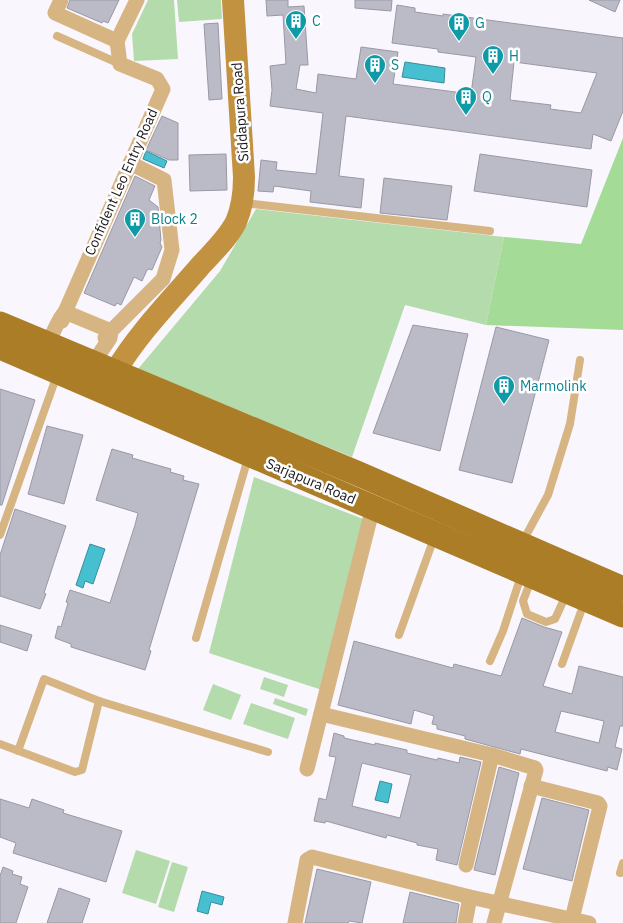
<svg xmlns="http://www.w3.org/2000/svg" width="623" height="923" viewBox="0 0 623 923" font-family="'IBM Plex Sans',sans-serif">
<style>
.green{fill:#b4dbac}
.forest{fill:#a3db97}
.water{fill:#46c0d0;stroke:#388d9a}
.building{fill:#bbbbc8;stroke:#9998a5;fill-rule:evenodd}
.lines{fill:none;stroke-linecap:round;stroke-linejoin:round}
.lane{stroke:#d6b583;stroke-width:8}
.street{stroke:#d6b583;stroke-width:15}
.secondary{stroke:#c39241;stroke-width:22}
.primary{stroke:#ac7d27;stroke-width:25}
.labels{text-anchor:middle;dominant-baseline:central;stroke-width:5;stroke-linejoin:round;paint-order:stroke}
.culture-label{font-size:14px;fill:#0d838f;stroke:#fff;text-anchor:start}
.street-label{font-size:14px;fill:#19171b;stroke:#fff}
</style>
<rect width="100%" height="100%" fill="#faf6fe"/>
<g class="green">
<polygon points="148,0 174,0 178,59 134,61 132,34"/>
<polygon points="177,0 221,0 222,19 179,22"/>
<polygon points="256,209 504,237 486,325 405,305 352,457 138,369 220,271"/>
<polygon points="254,477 366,520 322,690 209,653"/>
<polygon points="264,677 288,685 284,697 260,689"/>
<polygon points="213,684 241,695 231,720 203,710"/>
<polygon points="275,698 308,709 306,716 273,704"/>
<polygon points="251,703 295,718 288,739 243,724"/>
<polygon points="136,850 170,861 156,904 122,893"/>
<polygon points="172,862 188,867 174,912 158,907"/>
</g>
<polygon class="forest" points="623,138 623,330 486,325 504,237 581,244"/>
<g class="water">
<polygon points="405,62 445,68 444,83 402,77"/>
<polygon points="146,151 167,161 164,168 143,159"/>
<polygon points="90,544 105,549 93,584 85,581 83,588 76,585"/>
<polygon points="380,781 392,784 388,803 375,800"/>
<polygon points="202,891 224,897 222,905 211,902 208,914 197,911"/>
</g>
<g class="building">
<polygon points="70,0 119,0 108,23 103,21 102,23 67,8"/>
<path d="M266,0h22v7l16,-1 4,59h-8l-4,24 20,4 2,-19 38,5 5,-32 37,5 -5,32 78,10 5,-37 -38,-5v-3l-46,-6 5,-38 18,3v4l28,4v-2l180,24v73l-12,30 -18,-7 -2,15 -245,-33 -7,60 25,3 -3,29 -51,-6 1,-11 -37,-5 -1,6 -15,-1 3,-31 16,2 -1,8 40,4 7,-61 -53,-7 2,-16 -2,-24 16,-2 -3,-49 -16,1zM514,62l83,11 -16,40 -31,-4 1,-4 -41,-5z"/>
<polygon points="355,0 392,0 391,11 355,8"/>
<polygon points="589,0 620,0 615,12"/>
<polygon points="218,23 222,99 209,100 204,24"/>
<polygon points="162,116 178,123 178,160 169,160 146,150"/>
<polygon points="226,154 227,190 190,191 189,155"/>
<polygon points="480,154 592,170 587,207 474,191"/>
<polygon points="135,176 155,186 149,200 158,207 161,240 160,243 162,247 152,270 149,269 147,270 142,281 134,277 121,305 117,303 115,306 84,293"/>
<polygon points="384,178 452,186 447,220 380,213"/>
<polygon points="413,325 468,334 440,451 373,433"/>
<polygon points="496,327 549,340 512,483 459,470"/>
<polygon points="0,389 35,400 2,505 0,505"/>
<polygon points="47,426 83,435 64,504 28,494"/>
<polygon points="112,449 133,455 132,458 171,469 170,472 184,476 183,480 199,484 149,650 151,651 145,670 71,647 71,644 55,638 58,626 61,627 68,603 66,602 70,590 110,603 135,525 138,513 96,500"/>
<polygon points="15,509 66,526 44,593 46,594 40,609 0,596 0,555"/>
<path d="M522,618l22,9 18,5 -19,54 29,8 7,-28 44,11v49h-3l-5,21 7,2 -5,21 -9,-3 -1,4 -86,-22 -1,5 -55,-15v-3l-28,-7v-4l-5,-1 2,-8 -20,-6 -3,14 -73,-19 16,-64 99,27 1,-4 47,12zM561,711l43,10 -5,22 -44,-11z"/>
<polygon points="0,625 32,635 27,651 0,642"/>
<path d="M334,733l10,3v2l31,7v-2l32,7v3l30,7 1,-2 21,5 1,-6 21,5 -24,103 -21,-5 2,-11 -21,-4v-2l-30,-8 -1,3 -60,-17 -1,2 -11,-2 5,-23 7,2 10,-43 -7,-1zM362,763l49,12 -11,43 -48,-12z"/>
<polygon points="499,767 519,773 495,875 474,870"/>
<polygon points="542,798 589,810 572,881 523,869"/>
<polygon points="0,799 29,808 32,799 64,810 63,813 122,831 106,882 13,853 16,843 0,837"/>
<polygon points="3,867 13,871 12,874 22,877 20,884 28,887 16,923 0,923 0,876"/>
<polygon points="317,869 371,882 362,923 349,921 348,923 305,923"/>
<polygon points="59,888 90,899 82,923 47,923"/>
<polygon points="410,892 459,904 456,923 403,923"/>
</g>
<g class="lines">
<g class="lane">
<polyline points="57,36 120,64"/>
<polyline points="244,203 490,231"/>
<polyline points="0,535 57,375"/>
<polyline points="523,541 548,495 570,424 580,360"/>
<polyline points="531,580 523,601 527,614 546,622 555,619 566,595"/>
<polyline points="399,635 434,538"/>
<polyline points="196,638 248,458"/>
<polyline points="490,661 503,631 521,576"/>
<polyline points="562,664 584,603"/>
<polyline points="0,744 75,772 82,770 99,701"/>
<polyline points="18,751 44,679 99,701 268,752"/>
<polyline points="620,873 623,863"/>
</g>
<g class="street">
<polyline points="61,0 55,13 117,41"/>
<polyline points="62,321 65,312 111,331 105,338"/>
<path d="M48,343c5,-9 11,-26 17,-31l98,-223 -6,-10 -37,-15 -3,-23 20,-41"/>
<polyline points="94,362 110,338 111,331 163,279 172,250 164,180 130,163"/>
<polyline points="321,714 492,755 535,768 536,770 494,923"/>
<polyline points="307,769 373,507"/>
<polyline points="531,786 598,803 600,806 572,919"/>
<polyline points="466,865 492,755"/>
<polyline points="295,923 307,860 312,857 470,897 589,923"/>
<polyline points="465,923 470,897"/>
</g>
<path class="secondary" d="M115,372c24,-40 57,-73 87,-108 12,-13 26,-26 34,-42 6,-14 8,-29 8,-45l-11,-177"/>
<g class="primary">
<polyline points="0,324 359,474 623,589"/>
<polyline points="0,347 623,615"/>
</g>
</g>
<defs>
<g id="building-pin" transform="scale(1.125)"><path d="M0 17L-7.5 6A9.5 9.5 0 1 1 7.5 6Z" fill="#0f9aa8" stroke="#fff"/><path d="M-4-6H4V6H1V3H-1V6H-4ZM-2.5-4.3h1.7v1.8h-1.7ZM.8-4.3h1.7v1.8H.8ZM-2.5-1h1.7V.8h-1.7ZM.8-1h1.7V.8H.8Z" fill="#fff"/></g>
</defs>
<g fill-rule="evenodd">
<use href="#building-pin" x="296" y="21"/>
<use href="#building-pin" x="459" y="23"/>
<use href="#building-pin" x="493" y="56"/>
<use href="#building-pin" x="375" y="65"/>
<use href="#building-pin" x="466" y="97"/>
<use href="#building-pin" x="135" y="219"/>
<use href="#building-pin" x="504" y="386"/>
</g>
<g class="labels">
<g class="culture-label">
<text x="312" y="21">C</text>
<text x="475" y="23">G</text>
<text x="509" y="56">H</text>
<text x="391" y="65">S</text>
<text x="482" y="97">Q</text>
<text x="151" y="219">Block 2</text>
<text x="520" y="386">Marmolink</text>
</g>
<g class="street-label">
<text transform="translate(240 112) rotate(-94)">Siddapura Road</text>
<text transform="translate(121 182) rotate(-66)">Confident Leo Entry Road</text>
<text transform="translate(311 481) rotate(23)">Sarjapura Road</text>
</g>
</g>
</svg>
